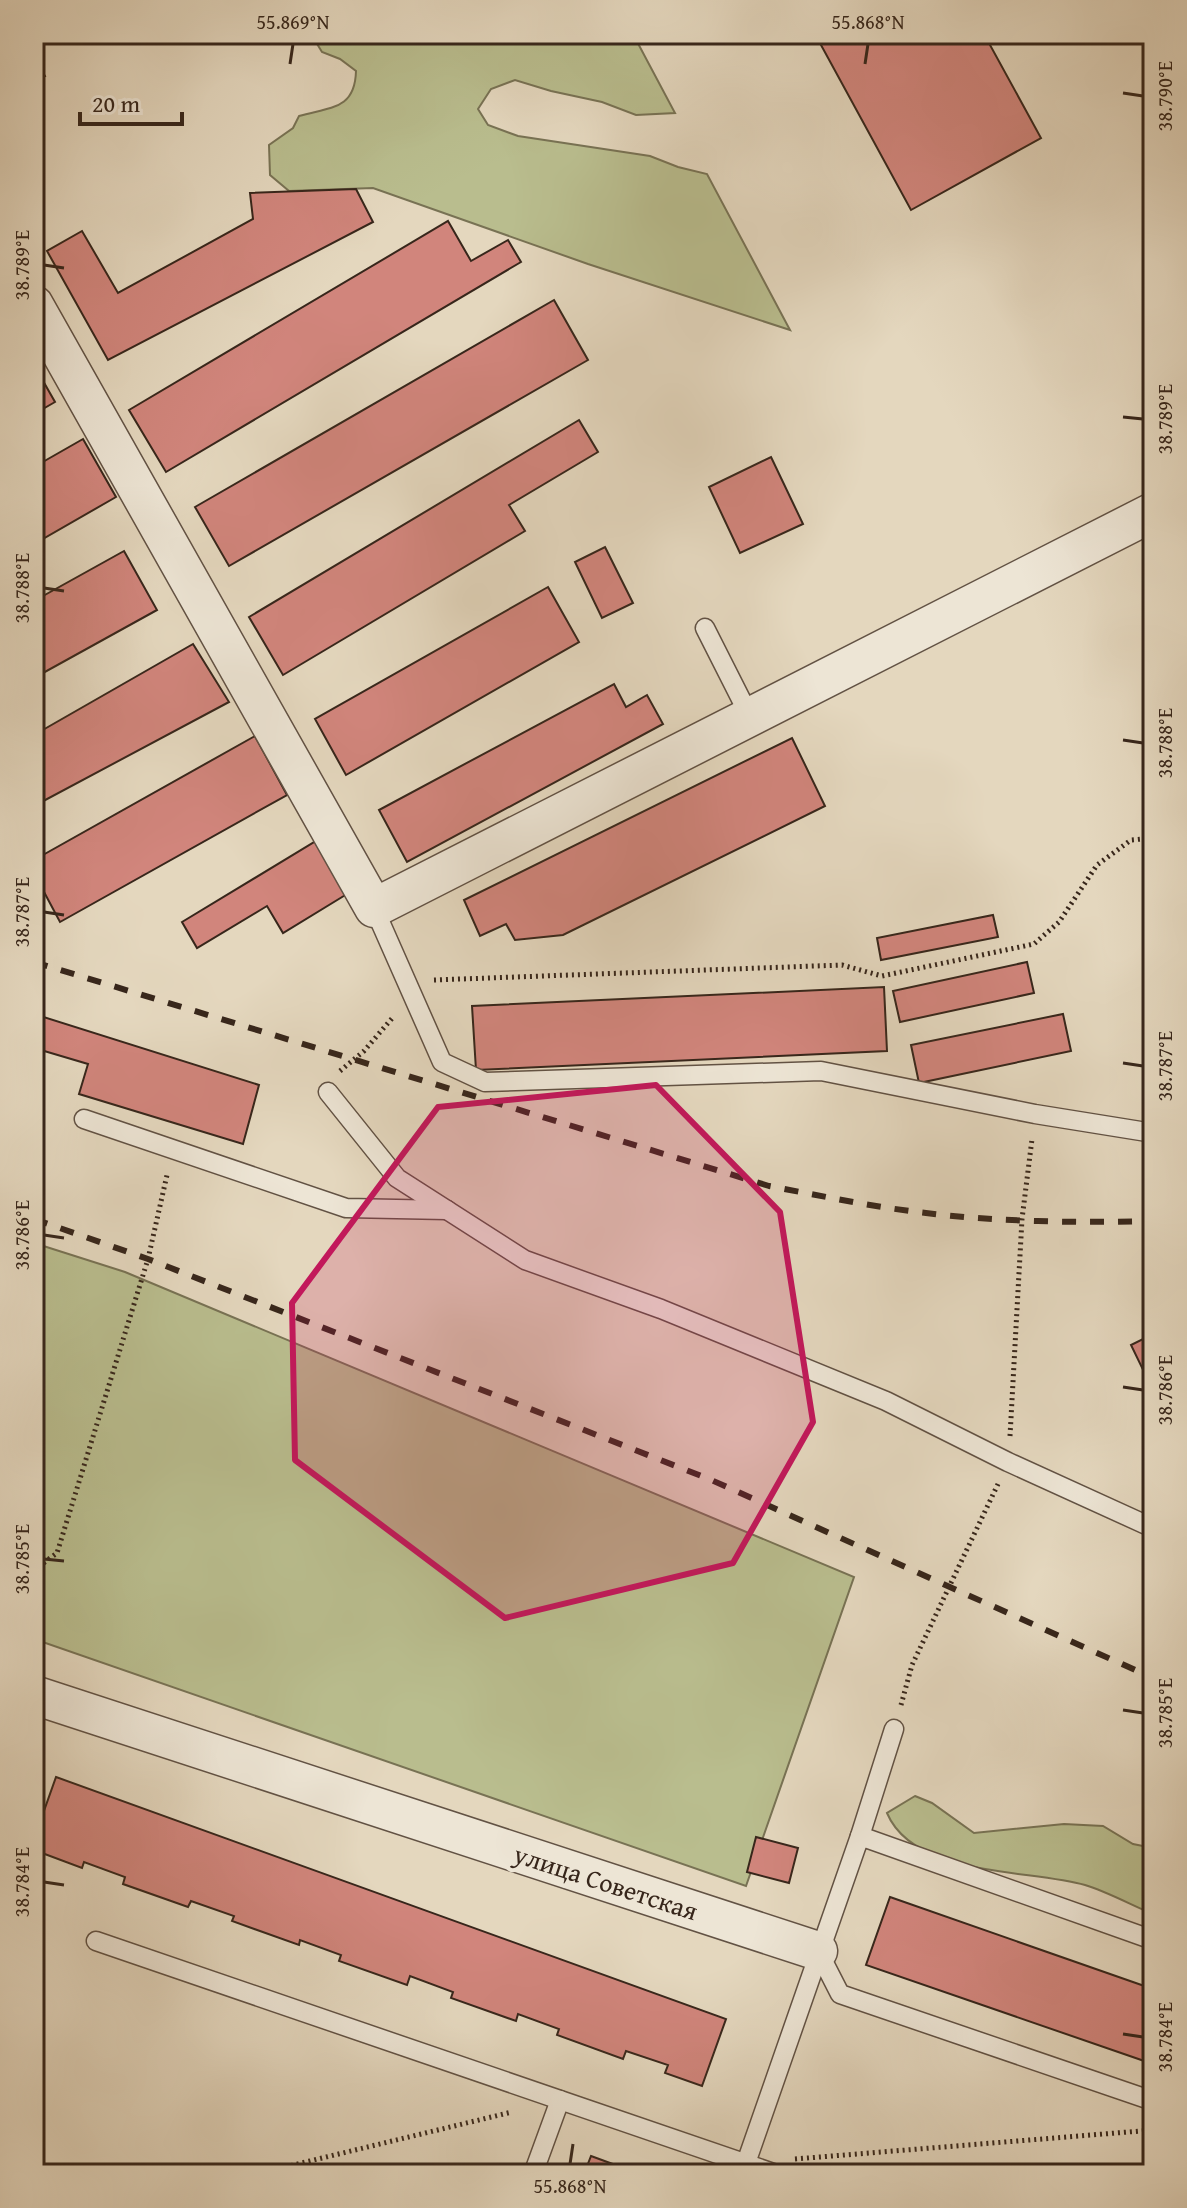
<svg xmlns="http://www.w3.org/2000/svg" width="1187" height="2208" viewBox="0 0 1187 2208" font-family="'Gentium Book Plus',serif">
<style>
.green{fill:#b9bd8e;stroke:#787254;stroke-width:2}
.building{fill:#d1857c;stroke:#37261b;stroke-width:2}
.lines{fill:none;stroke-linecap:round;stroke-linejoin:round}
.service-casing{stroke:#625244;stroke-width:21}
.minor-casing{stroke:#625244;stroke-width:41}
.path{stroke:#37261b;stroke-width:5;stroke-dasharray:2 4;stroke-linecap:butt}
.service{stroke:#ede5d5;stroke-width:18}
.minor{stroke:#ede5d5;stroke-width:38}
.rail{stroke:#37261b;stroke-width:6;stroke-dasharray:14 14;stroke-linecap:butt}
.marked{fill:#c2185b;fill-opacity:0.2;stroke:#c2185b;stroke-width:6;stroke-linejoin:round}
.ticks{fill:none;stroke:#37261b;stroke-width:3}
.labels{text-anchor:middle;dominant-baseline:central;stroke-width:8;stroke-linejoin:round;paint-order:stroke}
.street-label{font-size:26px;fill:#37261b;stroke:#ede5d5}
.neatline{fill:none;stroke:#37261b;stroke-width:3}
.ticks-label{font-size:20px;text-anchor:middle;fill:#37261b}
</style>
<rect width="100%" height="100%" fill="#e4d7be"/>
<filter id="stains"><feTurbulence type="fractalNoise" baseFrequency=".0025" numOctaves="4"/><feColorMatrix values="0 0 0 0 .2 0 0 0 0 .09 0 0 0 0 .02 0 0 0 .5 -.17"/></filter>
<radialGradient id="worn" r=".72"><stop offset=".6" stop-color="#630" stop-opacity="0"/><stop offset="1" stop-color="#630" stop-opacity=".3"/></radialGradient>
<g class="green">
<path d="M311,34h322l42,79 -39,2 -34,-13 -51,-11 -36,-11 -24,9 -13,20 10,16 30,11 132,20 28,11 29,7 83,156 -202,-66 -215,-76 -84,3 -19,-16 -1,-30 24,-17 6,-12c31,-9 56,-6 57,-45l-16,-12 -18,-7z"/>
<polygon points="34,1243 125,1272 854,1577 746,1886 34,1639"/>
<path d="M915,1796l17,7 42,30 90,-9 39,2 30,18 20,4v66c-22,-9 -45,-22 -68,-29 -57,-16 -171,-8 -198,-72z"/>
</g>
<g class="building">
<polygon points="815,34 984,34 1041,138 911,210"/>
<polygon points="34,57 45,76 34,82"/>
<polygon points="356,189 373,222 108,360 47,251 82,231 118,293 253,219 250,193"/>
<polygon points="448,221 471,261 508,240 521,262 166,472 129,410"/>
<polygon points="554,300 588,360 229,566 195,507"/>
<polygon points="34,365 55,402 34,414"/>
<polygon points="579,420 598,452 509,505 525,531 283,675 249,617"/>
<polygon points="83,439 116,497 34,544 34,467"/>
<polygon points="771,457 803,524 740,553 709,487"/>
<polygon points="605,547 633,603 602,618 575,562"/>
<polygon points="124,551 157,610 34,678 34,601"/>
<polygon points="548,587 579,642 346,775 315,719"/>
<polygon points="193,644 229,702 34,806 34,735"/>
<polygon points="614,684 626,707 647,695 663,724 407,862 379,810"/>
<polygon points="255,736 287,795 60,922 44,892 34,898 34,860"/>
<polygon points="792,738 825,806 563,935 515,940 506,924 480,936 464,900"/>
<polygon points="316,841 347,894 283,933 267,906 197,948 182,922"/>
<polygon points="993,915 998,937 881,960 877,938"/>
<polygon points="1027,962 1034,993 900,1022 893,991"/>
<polygon points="884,987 887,1051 476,1070 472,1006"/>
<polygon points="34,1014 259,1085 243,1144 79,1094 88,1064 34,1048"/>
<polygon points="1063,1014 1071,1051 919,1083 911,1045"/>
<polygon points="1153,1334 1153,1375 1147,1378 1131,1345"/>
<polygon points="56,1777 726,2019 702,2086 665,2073 668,2065 626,2051 623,2059 557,2035 559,2029 518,2014 516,2021 451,1998 453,1992 410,1976 407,1985 339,1961 341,1955 300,1940 299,1945 232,1921 234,1916 191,1901 188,1907 123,1884 125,1877 84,1862 82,1868 34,1850 34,1839"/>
<polygon points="756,1837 798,1848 789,1883 747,1872"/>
<polygon points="890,1897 1153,1989 1153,2064 866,1965"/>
<polygon points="591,2156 640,2174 584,2174"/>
</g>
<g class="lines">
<g class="service-casing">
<g id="service">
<polyline points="705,628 750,717"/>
<polyline points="374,908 442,1062 485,1082 821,1071 1035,1114 1153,1133"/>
<polyline points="328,1092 397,1178 525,1260 661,1309 886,1401 1008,1462 1153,1528"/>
<polyline points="84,1119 346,1208 447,1210"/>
<polyline points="860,1836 894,1729"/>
<polyline points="96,1941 776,2174"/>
<polyline points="818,1951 840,1994 1153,2101"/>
<polyline points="746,2163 860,1836 1153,1940"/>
<polyline points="533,2174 560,2100"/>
</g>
</g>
<g class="minor-casing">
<g id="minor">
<polyline points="34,305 374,908 1153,512"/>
<polyline points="34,1695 818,1951"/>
</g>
</g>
<g class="path">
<polyline points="434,980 842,965 882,976 1034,944 1059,922 1097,865 1131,840 1153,838"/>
<polyline points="340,1071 364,1051 394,1016"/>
<polyline points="1010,1436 1022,1219 1032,1139"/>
<polyline points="34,1570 57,1553 148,1259 167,1175"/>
<polyline points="901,1705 912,1665 998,1484"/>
<polyline points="795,2159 1153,2130"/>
<polyline points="256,2174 512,2112"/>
</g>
<use href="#service" class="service"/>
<use href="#minor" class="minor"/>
<g class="rail">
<path d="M34,962l735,224c53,10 104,21 157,27 72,9 155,10 227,8"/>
<polyline points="34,1219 148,1259 709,1479 1153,1678"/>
</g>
</g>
<path class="marked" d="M656,1085l124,127 33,210 -80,141 -228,55 -210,-158 -3,-157 146,-196z"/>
<path class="ticks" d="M290,64l3,-20M865,64l3,-20M1123,93l20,3M44,265l20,3M1123,417l20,2M44,588l20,3M1123,740l20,3M44,912l20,3M1123,1063l20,3M44,1235l20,3M1123,1387l20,3M44,1559l20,2M1123,1710l20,3M44,1882l20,3M1123,2034l20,3M570,2164l3,-20"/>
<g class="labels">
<g class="street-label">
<text transform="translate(606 1882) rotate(18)">улица Советская</text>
</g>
</g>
<rect width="1187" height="2208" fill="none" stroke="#e4d7be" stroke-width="88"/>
<path d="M80 112v12h102v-12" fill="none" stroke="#37261b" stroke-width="4"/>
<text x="92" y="112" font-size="24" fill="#37261b" stroke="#ede5d5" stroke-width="6" paint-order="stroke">20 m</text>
<rect x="44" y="44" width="1099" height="2120" class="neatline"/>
<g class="ticks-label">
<text x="293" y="29">55.869°N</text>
<text x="868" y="29">55.868°N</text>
<text transform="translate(1165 96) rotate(-90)" y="7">38.790°E</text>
<text transform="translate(22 265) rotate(-90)" y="7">38.789°E</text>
<text transform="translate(1165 419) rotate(-90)" y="7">38.789°E</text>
<text transform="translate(22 588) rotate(-90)" y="7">38.788°E</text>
<text transform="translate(1165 743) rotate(-90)" y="7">38.788°E</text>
<text transform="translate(22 912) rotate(-90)" y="7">38.787°E</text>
<text transform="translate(1165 1066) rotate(-90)" y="7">38.787°E</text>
<text transform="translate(22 1235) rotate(-90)" y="7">38.786°E</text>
<text transform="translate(1165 1390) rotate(-90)" y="7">38.786°E</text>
<text transform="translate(22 1559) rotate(-90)" y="7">38.785°E</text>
<text transform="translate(1165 1713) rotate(-90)" y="7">38.785°E</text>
<text transform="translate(22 1882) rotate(-90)" y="7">38.784°E</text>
<text transform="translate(1165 2037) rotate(-90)" y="7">38.784°E</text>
<text x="570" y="2193">55.868°N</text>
</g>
<rect width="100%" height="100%" filter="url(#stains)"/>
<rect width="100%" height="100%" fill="url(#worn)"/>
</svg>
